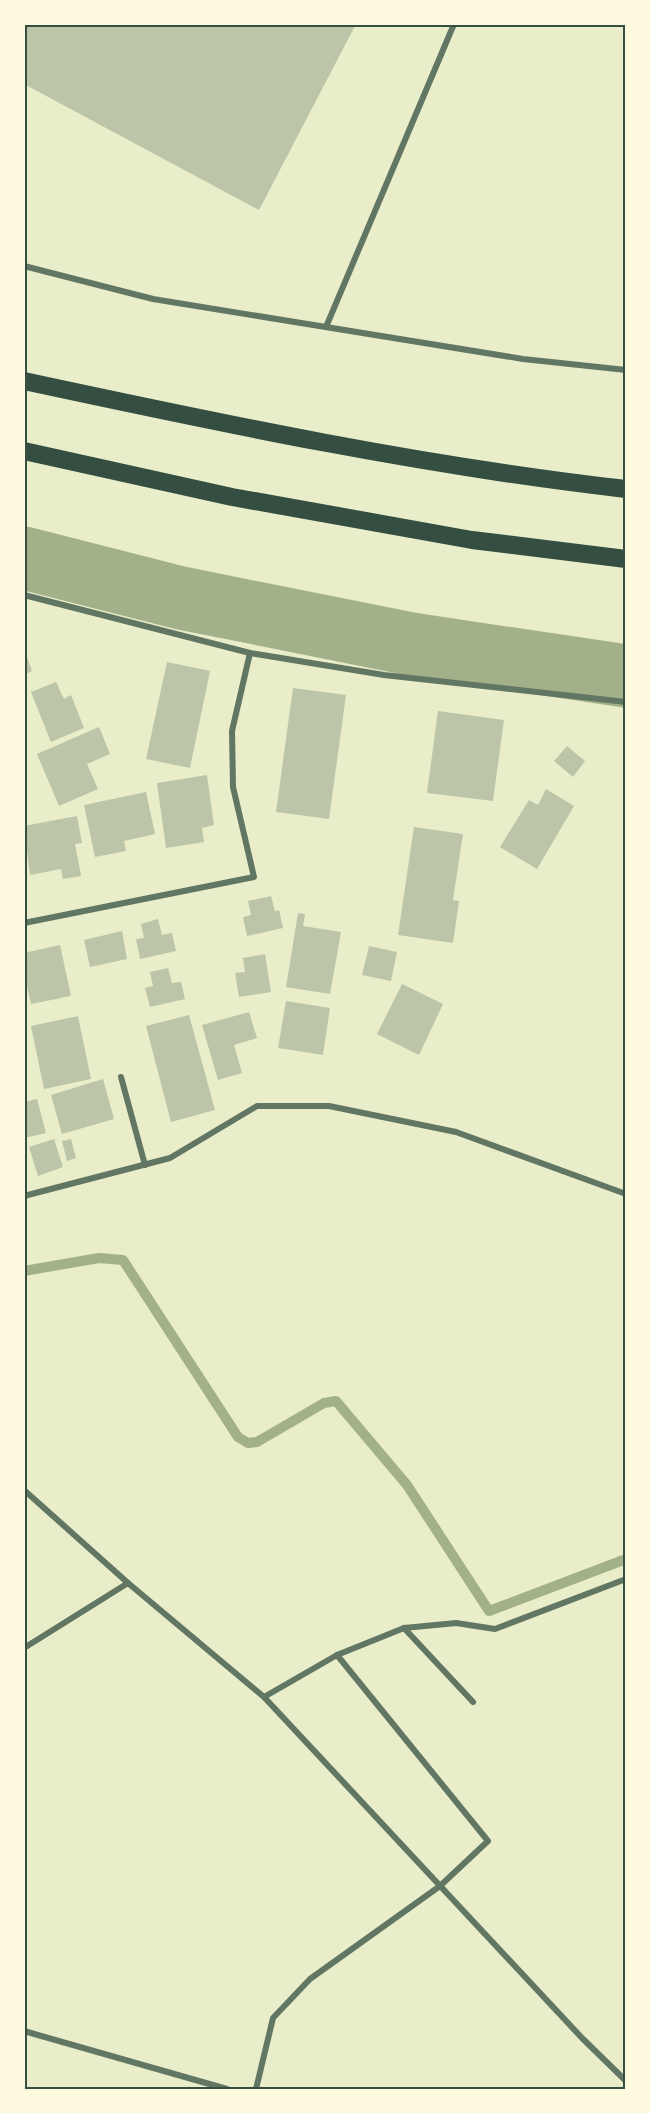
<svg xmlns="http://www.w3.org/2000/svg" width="650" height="2113" viewBox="0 0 650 2113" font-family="Figtree,sans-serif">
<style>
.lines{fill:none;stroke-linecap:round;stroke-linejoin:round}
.stream{stroke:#a3b18a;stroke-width:10}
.river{stroke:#a3b18a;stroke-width:63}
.building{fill:#bcc5a7}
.minor{stroke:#617663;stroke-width:6}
.motorway{stroke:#344e41;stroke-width:18}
.neatline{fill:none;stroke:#344e41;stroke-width:2}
</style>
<rect width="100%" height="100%" fill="#e9edc9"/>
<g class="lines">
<polyline class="stream" points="24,1271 99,1258 123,1260 238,1437 248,1443 257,1442 324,1403 336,1401 407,1485 489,1611 626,1559"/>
<polyline class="river" points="24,558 181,598 411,644 626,676"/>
</g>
<g class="building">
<polygon points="24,24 356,24 259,210 24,84"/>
<polygon points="24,649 32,671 24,675"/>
<polygon points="167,662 210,671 190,768 146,759"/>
<polygon points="56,682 64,699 71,695 84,728 51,742 31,692"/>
<polygon points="293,688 346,695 329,819 276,812"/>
<polygon points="438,711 504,720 493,801 427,793"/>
<polygon points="99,727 110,754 87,764 98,789 59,806 37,754"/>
<polygon points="567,746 585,761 573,777 554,761"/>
<polygon points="207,775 214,825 202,828 204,842 166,848 157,783"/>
<polygon points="546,789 574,806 537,869 500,847 529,800 538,805"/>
<polygon points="146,792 155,834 124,841 126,851 95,857 84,805"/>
<polygon points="77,816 82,843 75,844 81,876 63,879 61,869 30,875 24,826"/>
<polygon points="414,827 463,834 453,900 459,901 453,943 398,935"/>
<polygon points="271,896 275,911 279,910 283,928 247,936 243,917 251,915 248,901"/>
<polygon points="298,913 305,914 303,926 341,932 330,994 286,987"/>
<polygon points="158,919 162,935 172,933 176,951 140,959 136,939 144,938 141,924"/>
<polygon points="122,931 127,959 90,967 84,940"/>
<polygon points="60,945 71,996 31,1004 24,973 24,953"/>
<polygon points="369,946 397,952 391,981 362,975"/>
<polygon points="265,954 271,992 239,997 235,973 245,972 243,958"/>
<polygon points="168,968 172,983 181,982 185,999 150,1007 145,988 153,986 150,972"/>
<polygon points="402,984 443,1004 419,1055 377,1034"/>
<polygon points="286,1001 330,1008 323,1055 278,1048"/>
<polygon points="249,1012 257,1038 234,1045 242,1073 218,1080 202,1025"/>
<polygon points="189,1015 215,1110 171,1122 146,1026"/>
<polygon points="78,1016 91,1079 44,1089 31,1026"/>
<polygon points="103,1079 114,1119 62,1134 51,1095"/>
<polygon points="37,1099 46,1133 24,1138 24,1102"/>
<polygon points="54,1139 63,1167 38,1176 29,1147"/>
<polygon points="71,1139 76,1158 67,1161 62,1141"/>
</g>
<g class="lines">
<g class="minor">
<polyline points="24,266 153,299 523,359 626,370"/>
<polyline points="326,327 454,24"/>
<polyline points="24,595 250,653 384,675 626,702"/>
<polyline points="24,923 254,877 233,787 232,731 250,653"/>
<polyline points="121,1077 145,1165"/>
<polyline points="24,1196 170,1158 257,1106 329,1106 456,1132 626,1194"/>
<polyline points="24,1490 128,1583 264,1697 582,2038 626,2081"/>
<polyline points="404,1628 473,1702"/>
<polyline points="24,1648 128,1583"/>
<polyline points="264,1697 337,1655 404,1628 456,1623 495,1629 626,1579"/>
<polyline points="24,2031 227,2089"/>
<polyline points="256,2089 273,2018 310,1979 440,1886 488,1841 337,1655"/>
</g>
<g class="motorway">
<path d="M24,381c200,43 399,85 602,108"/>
<polyline points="24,451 232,497 472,540 626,559"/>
</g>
</g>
<rect width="650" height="2113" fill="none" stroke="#fefae0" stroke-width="51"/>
<rect x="26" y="26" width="598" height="2062" class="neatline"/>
</svg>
